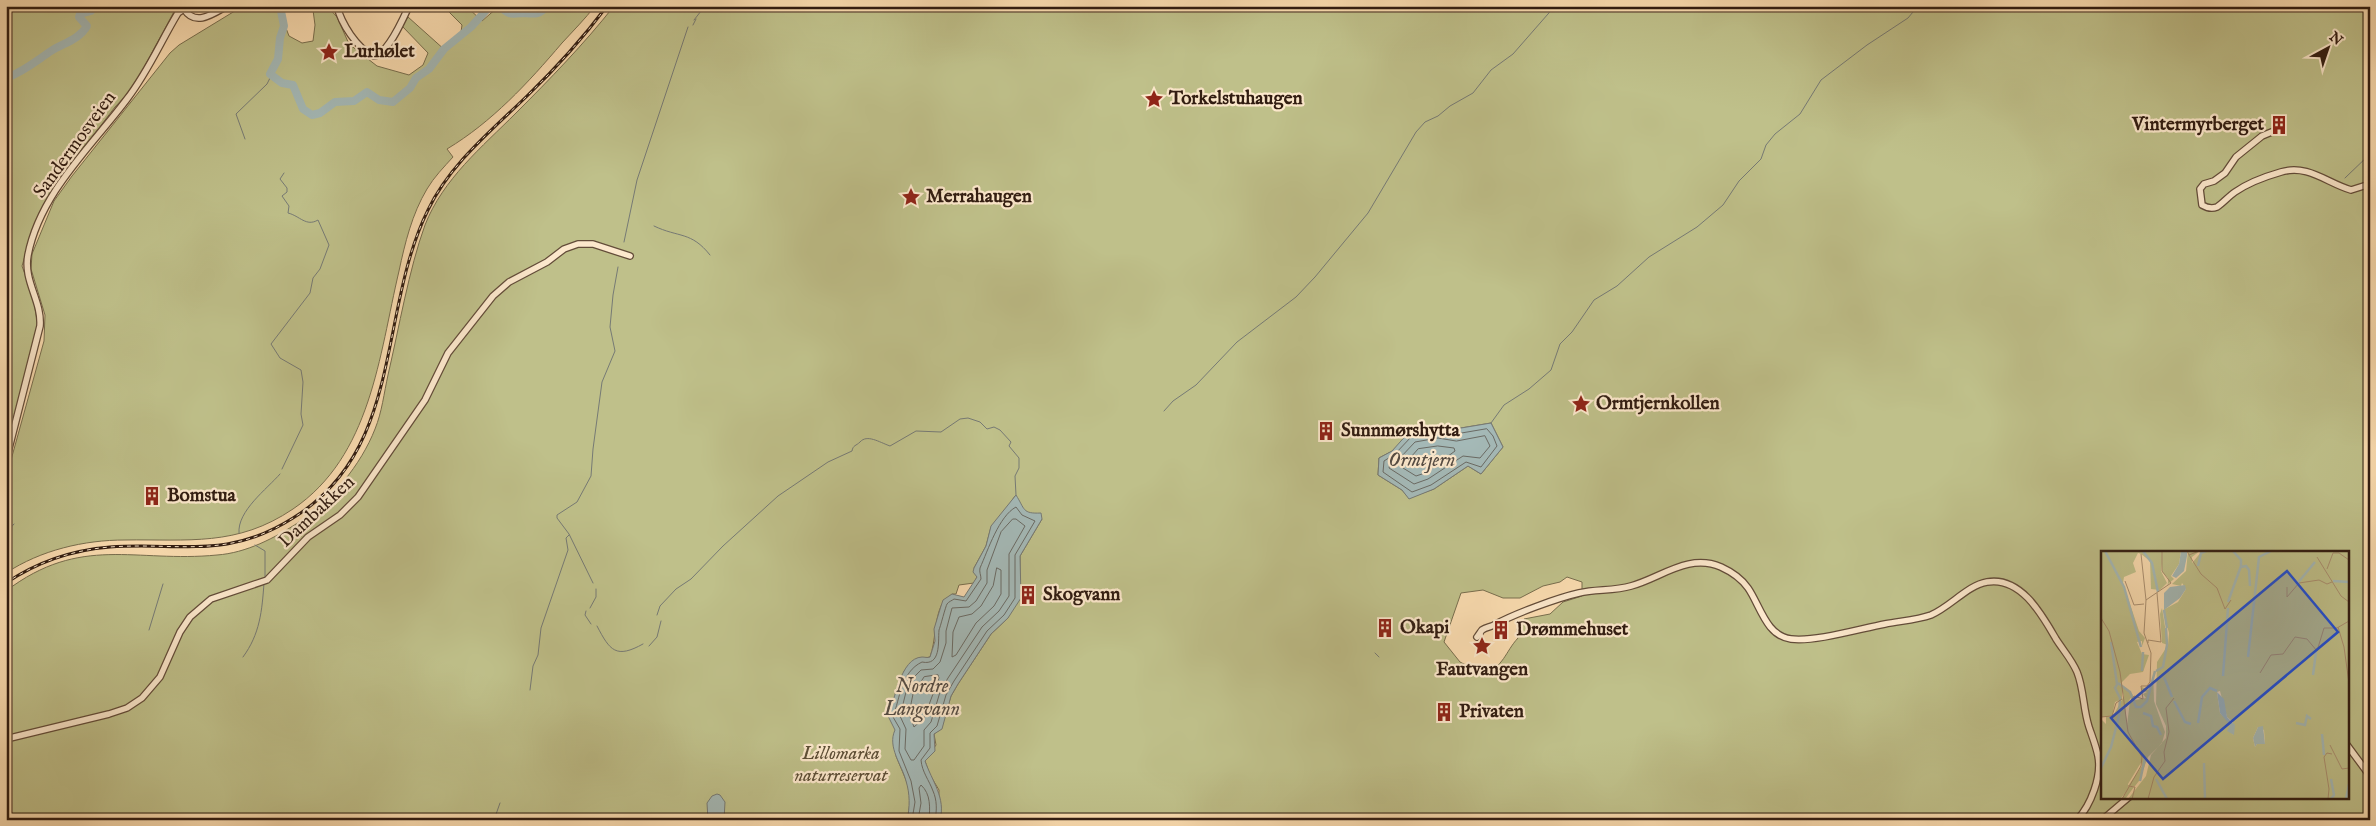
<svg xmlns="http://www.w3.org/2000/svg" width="2376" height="826" viewBox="0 0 2376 826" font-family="'IM FELL English',serif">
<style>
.green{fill:#bfc08a;stroke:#786e4e;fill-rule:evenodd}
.water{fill:#a4b9b7;stroke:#767a75}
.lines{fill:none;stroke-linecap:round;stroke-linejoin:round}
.shore{stroke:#6a6a64;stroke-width:1}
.stream{stroke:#767a75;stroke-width:1}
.river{stroke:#a4b9b7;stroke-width:8}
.minor-casing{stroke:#634c39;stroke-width:8}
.minor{stroke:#fce8cc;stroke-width:5.5}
.rail-casing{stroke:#311c11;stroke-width:3}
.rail{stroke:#fce8cc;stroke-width:1;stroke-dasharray:4;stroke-linecap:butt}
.labels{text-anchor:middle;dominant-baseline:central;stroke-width:4.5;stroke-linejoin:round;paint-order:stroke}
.poi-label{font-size:19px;font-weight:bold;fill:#311c11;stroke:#fce8cc;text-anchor:start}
.street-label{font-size:19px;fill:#311c11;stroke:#fce8cc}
.park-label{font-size:19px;font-style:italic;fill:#5c4d35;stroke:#fce8cc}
.water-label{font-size:20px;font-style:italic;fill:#544b43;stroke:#fce8cc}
.inset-river{fill:none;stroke:#a4b9b7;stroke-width:2.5}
.inset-road{fill:none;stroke:#aa8f70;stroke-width:1}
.view{fill:#1d4ed8;fill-opacity:0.15;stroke:#1d4ed8;stroke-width:2.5}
.inset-edge{fill:none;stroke:#311c11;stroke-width:2.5}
</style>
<rect width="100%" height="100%" fill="#fadcb0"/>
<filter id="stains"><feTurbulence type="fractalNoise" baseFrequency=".004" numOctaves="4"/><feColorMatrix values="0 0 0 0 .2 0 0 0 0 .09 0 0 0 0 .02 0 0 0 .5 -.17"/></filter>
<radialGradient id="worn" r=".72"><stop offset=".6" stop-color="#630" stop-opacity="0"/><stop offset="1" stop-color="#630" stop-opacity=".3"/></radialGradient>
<g class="green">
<polygon points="6,6 177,6 140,75 129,92 115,107 57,183 33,229 22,266 33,296 38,327 6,454"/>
<path d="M243,6h40l-2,9 8,21 13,7 11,-2 2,-16 -2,-15 6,-4h8l10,11 12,27 28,22 32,9 14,-10 5,-12 -26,-27 6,-9 38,34 15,-19 1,-7 -19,-19h23l16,15 16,-14 16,8 16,-9h65c-10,13 -22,25 -33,37 -34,40 -70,79 -115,106l6,8c-9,10 -19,20 -26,32 -15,25 -22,54 -28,82 -20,85 -28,185 -106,238 -56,38 -105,30 -168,31 -41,0 -84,10 -119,33v-95l38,-137 1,-26 -14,-46 1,-15 22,-53 18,-25 98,-123 9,-8z"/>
<path d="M614,6h1756v814h-1432l1,-30 -9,-15 -5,-14 11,-16 -2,-11 7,-5 10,-33 7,-12 33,-50 17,-16 12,-42v-20l22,-37 -18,-8 -9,-15 -11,16 -13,15 -5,19 -12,22 3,9 -3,6 -15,2 -3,9h-4c-3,3 -9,8 -11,12 -7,16 -5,34 -11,51l-15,3 -11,11 -8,59v26l15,36 -3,28h-902v-229c75,-57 129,-28 211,-36 29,-2 58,-17 82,-33 32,-21 62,-57 76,-93 7,-17 9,-36 13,-54 11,-47 21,-106 37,-150 18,-46 57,-78 91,-112 34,-34 68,-69 98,-107zM1491,423l12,24 -22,27 -13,-8 -34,23 -25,9 -7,-8 -24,-15 1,-17 59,-31 17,2zM2102,552h245v245h-245zM1567,577l15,5v14l-19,6 -13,12 -26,5 -7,10 1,9c-13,14 -14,29 -35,36l-23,-12 -16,-20 17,-49 22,-3 20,8h17l23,-12 17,-4z"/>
</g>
<g class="water">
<polygon points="1491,423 1503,447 1481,474 1468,466 1434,489 1409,499 1402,490 1378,475 1379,458 1392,451 1409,432 1438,427 1455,429"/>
<path d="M1016,495c9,14 6,19 25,18l1,6 -22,37 1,42 -13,20 -17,16 -33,50 -7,12 -9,33 -8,5 1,17 -10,10c7,20 21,37 15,59h-33c3,-13 3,-26 -1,-39 -4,-16 -19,-34 -11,-51l-7,-14c7,-15 12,-58 34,-59 3,0 5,1 8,0l5,-16 -1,-12 7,-23 2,-6 9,-6 12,3 13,-20 -4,-5 1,-4 12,-22 5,-20z"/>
<polygon points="717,794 720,795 725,802 724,820 708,820 707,803 712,796"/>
</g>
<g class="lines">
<g class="shore">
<polygon points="1487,429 1493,436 1497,446 1481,467 1466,462 1431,485 1412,492 1383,472 1384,461 1395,454 1412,436 1438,432 1455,434"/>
<polygon points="1485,436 1490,446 1480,458 1463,456 1428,479 1414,484 1389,468 1390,464 1399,459 1415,442 1438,438 1456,441"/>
<polygon points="1438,446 1454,448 1455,451 1425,473 1416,476 1403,468 1404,465 1418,449"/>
<polygon points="1013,519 1016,519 1025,526 1009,554 1009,596 999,611 982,627 948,678 940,692 931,722 924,730 924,746 914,760 911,760 905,749 906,729 900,716 906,692 913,678 921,670 933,669 940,662 946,643 946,631 952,608 969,607 976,601 987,583 987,570 1001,532"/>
<polygon points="997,568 1001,570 1001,594 994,606 976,623 956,655 952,657 953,632 959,617 972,614 981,606 993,586"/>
<polygon points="938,675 939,678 924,718 914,727 909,714 913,694 924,677"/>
<path d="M912,820l3,-18 -4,-21 -12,-30 1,-22 -7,-12c7,-19 8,-45 29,-55 19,4 16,-19 17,-32 1,-2 7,-25 8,-26 1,-2 6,-4 7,-5l12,2 15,-22c0,-4 -2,-7 -1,-11 8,-18 19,-52 36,-61l6,8 13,6 -20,34v43l-11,17 -17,16 -33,50 -8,14 -9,31 -7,7v15l-9,12c1,12 8,20 12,31 4,9 4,19 2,29"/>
<path d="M918,820l3,-17 -2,-15 2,-3c10,9 9,23 8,35"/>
</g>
<g class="stream">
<polyline points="505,11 510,8"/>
<polyline points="694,20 705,6"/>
<polyline points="693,25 696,19"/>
<polyline points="245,139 236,114 267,84 271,76"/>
<polyline points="2345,178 2370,154"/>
<path d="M654,226c25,12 37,5 56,29"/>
<polyline points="624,242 637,180 688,27"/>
<polyline points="1164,411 1173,401 1196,385 1237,342 1296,297 1315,277 1368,213 1416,132 1425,122 1438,116 1450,106 1473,93 1491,70 1513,54 1555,6"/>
<polyline points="1491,423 1504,405 1529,389 1551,370 1560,344 1572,332 1594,300 1617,286 1649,257 1697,227 1723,205 1739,181 1761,159 1766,145 1775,134 1800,114 1821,80 1867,45 1908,18 1918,6"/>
<path d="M282,469l21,-44 -2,-11 2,-32 -2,-12 -21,-12 -9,-14 39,-51 3,-15 7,-9 9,-24 -11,-25c-12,7 -18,-4 -30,-7l1,-7 -7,-10 5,-4v-4l-7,-9 4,-6"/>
<polyline points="6,533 14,524"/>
<path d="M239,533c-2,-22 28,-44 41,-59"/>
<polyline points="255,545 265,551 265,579"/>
<polyline points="593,583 569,534 557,518 557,515 577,502 591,476 593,449 602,382 615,351 610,327 613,295 618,267"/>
<polyline points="590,608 596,597 596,589"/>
<polyline points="586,611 585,615 591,624"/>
<path d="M657,615l3,-9 16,-17 15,-10 32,-33 55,-50 50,-34 24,-11c1,-6 4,-5 8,-9 7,-8 19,0 30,4l26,-15 25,1 19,-13 8,-1 12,4 7,7 7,-2 6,3 11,12 -2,4 10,12v10l-4,8 1,19"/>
<path d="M597,626c13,25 19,33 46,18"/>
<polyline points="149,630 163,584"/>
<polyline points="649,646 657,637 661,621"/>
<polyline points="1375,653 1379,657"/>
<path d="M243,657c17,-23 19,-46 21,-74"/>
<polyline points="530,690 533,666 538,655 541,628 568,550 566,538 569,535"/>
<polyline points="2111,816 2135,797"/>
<polyline points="494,820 500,803"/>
</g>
<g class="river">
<polyline points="280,6 284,26 280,38 278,59 270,74 282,83 293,85 303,109 312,115 320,113 335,102 354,101 367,92 379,100 393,102 410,88 416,78 429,69 444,49 471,27 490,6"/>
<path d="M499,6c13,11 11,7 26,7 10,1 14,2 22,-7"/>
<path d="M6,78c17,-6 30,-17 45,-27 12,-8 28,-11 36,-25l-8,-9 1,-3 11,-3 5,-5"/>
</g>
<g class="minor-casing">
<g id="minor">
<path d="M337,6c4,17 20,43 37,50 14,-2 29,-37 35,-50"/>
<path d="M184,9c11,18 29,5 43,-3"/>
<path d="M2274,131l-12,5 -26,21 -11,16 -11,8 -10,3 -4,5 2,16c5,3 10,4 15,2 6,-4 12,-11 18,-15 13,-9 32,-16 46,-20 27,-8 46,11 70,18l19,-6"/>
<path d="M6,460l34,-134c2,-25 -17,-45 -12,-71 12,-62 63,-108 99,-156 21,-27 34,-58 51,-86l6,-4"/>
<path d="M1477,637c1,-1 4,-6 5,-7 4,-3 9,-3 12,-5 20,-11 63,-27 85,-32 17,-4 35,-2 52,-7 30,-8 57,-33 90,-19 11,5 20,11 27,21 12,17 18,48 43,51 24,3 68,-10 94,-15 15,-3 32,-4 46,-9 19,-8 37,-30 56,-33 34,-6 55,33 69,57 7,11 16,21 21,33 7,17 6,37 12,55 3,9 7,19 9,29 4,20 -7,49 -21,64"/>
<polyline points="6,739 109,714 127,708 142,698 160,677 180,632 190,617 211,599 267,580 308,537 340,515 358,497 425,400 448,353 493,296 509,282 547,262 564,249 578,244 593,244 630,256"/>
<polyline points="2347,745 2370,776"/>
<polyline points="2102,820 2129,797"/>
</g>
</g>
<use href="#minor" class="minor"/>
<g class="rail-casing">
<path id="rail" d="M6,583c31,-21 67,-33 104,-36 70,-5 117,13 183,-29 112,-69 84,-205 135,-308 22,-46 63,-79 99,-114 29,-28 56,-58 80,-90"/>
</g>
<use href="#rail" class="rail"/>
</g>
<defs>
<g id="sight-bare" transform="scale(1.5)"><path d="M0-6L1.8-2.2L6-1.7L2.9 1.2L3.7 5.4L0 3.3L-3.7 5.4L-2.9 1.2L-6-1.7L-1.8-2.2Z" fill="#8f2418" stroke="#fce8cc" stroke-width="2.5" paint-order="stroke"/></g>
<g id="building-bare" transform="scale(1.5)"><path d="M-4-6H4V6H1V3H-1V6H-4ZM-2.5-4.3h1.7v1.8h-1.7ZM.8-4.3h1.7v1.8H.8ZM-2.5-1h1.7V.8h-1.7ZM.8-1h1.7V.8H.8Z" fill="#8f2418" stroke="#fce8cc" stroke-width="2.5" paint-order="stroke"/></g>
</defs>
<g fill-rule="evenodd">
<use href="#sight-bare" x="329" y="52"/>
<use href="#sight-bare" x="1154" y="99"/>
<use href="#building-bare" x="2279" y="125"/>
<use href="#sight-bare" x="911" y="197"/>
<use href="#sight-bare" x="1581" y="404"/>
<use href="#building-bare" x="1326" y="431"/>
<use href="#building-bare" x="152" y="496"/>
<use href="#building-bare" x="1028" y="595"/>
<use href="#building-bare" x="1385" y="628"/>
<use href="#building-bare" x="1501" y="630"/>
<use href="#sight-bare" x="1482" y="646"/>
<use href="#building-bare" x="1444" y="712"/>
</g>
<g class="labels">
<g class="poi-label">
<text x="344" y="52">Lurhølet</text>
<text x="1169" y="99">Torkelstuhaugen</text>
<text x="2264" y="125" text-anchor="end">Vintermyrberget</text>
<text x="926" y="197">Merrahaugen</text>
<text x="1596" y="404">Ormtjernkollen</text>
<text x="1341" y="431">Sunnmørshytta</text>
<text x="167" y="496">Bomstua</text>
<text x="1043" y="595">Skogvann</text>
<text x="1400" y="628">Okapi</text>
<text x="1516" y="630">Drømmehuset</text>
<text x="1482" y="670" text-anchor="middle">Fautvangen</text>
<text x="1459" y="712">Privaten</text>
</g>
<g class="street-label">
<text transform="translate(75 145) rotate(-54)">Sandermosveien</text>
<text transform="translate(317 512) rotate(-43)">Dambakken</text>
</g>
<g class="park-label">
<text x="841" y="754">Lillomarka<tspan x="841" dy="22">naturreservat</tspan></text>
</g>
<g class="water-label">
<text x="1422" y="460">Ormtjern</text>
<text x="922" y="686">Nordre<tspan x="922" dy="23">Langvann</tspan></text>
</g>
</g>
<g transform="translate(2101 551)">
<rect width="248" height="248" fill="#fadcb0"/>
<path d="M0,0h80l-2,13 -8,12 3,3 -7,6 1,-2v-5l-6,-6 -1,-9v8l6,12 -7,7 -9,-1 -1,-28 -9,-7 -3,-1 -5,10 3,9 -12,5 -1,6 16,48 6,7 -3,8v-5l-5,1 5,12 7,1 -6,17 -13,2 -10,10 13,11 -8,11 2,19 3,-24 16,-3 -3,-4 4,-2 -5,-1v-4l6,3 5,-6v-15l1,32 11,31 -3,11 -14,14 -9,24 -4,5h-7l14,-20v-5l-14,23v3h6l-8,11h-4l5,-7 -6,7h-20v-74l1,-4 4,4v-7l7,-1 11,-20 -2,-6v9l-7,3 -3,14 -11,1zM87,0h12l-8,6v6l10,-12h146v247l-220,1 18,-23 5,-21 15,-17v-12l-10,-22 1,-42 11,-17 -6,-2 -2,-29 2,-6 6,37 1,-12 -6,-23 15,-8 8,-13 -4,-6 -1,3 -9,-2 14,-13zM119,140l7,26 6,5v13l-3,-12 -10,-10 -3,-21zM157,176l6,3 1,14h-8l-2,3 -2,-9z" fill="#bfc08a" fill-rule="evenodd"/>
<path d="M80,0h6v5l-3,15 -8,7 -4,-2 7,-12zM84,34l1,4 -6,9 -16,12v-17l6,-6zM116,141l7,7 3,18 8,8 -1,10 -7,-4 3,-6 -10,-12zM162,175l2,18h-8l-2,3 -2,-9 5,-11z" fill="#a4b9b7"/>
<path class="inset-river" d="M4,0l19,36 17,60M42,0l9,12 6,29M132,0l8,9v7l5,-1 3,4 1,16M97,15l3,-13 5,-2M232,30l16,1M195,34l19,-23M127,51l13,-36M63,59l3,18M65,77l1,17M10,91l6,42M147,106l11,-100 12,-6M41,120l1,-19M55,120l7,-4 4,-22M212,124l3,-23M122,125l5,-68M63,126l8,20M17,132l12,9 6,15h5l6,-6 8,-30M73,150l11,21 6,2M42,162l8,3 2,10 4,1 4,8M97,172l4,-26 8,-9 7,3M195,172l9,2 2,-9 4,3M221,183l2,21M103,212l1,36M0,217l10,-21 8,-31 1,-18 -5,-10 3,-5M55,228l11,20M39,230l5,-23M230,248l3,-4 -3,-16M245,248l3,-15"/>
<path class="inset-road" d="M86,0l2,4 10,-4M88,4l12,19 16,14 8,21 6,-9M216,6l24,39 8,6M226,18l6,-16h6l10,7M24,30l9,24 10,-1M186,36v10l12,-14 20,-3 8,4 5,-2M45,49l25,-17 -9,-12v-20M0,67l8,13 11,41 8,60 14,25 -1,9 -19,33M237,76l6,20 5,36M47,92v-3l13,2 -4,-49M159,122l11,-18 12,-1 12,-17 12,2 10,12 7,-23h13l12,-7M25,156l8,-11 9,3 -2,-13h6l3,-4 1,-29 -7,-20 2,-33 -5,-46M0,166l11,-1 4,-13 6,-4M229,194l12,24 7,-1M27,235l7,1 -3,12M47,248l6,-22 11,-16 -1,-9 5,-20 -3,-24 8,-10M227,248l1,-10 -5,-32 3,-4 5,1"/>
<path class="view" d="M186,20l51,61 -175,147 -52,-61z"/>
<rect width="248" height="248" class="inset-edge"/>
</g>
<rect width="2376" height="826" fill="none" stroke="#fadcb0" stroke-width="25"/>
<rect x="8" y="8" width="2361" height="811" fill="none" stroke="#311c11" stroke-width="2.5"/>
<rect x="12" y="12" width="2351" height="801" fill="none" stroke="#311c11"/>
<g transform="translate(2328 48) rotate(40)" stroke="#fce8cc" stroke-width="4" paint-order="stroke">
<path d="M0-4L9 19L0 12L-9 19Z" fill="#311c11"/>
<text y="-8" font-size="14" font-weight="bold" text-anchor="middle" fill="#311c11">N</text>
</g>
<rect width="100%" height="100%" filter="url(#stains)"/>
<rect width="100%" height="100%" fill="url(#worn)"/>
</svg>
